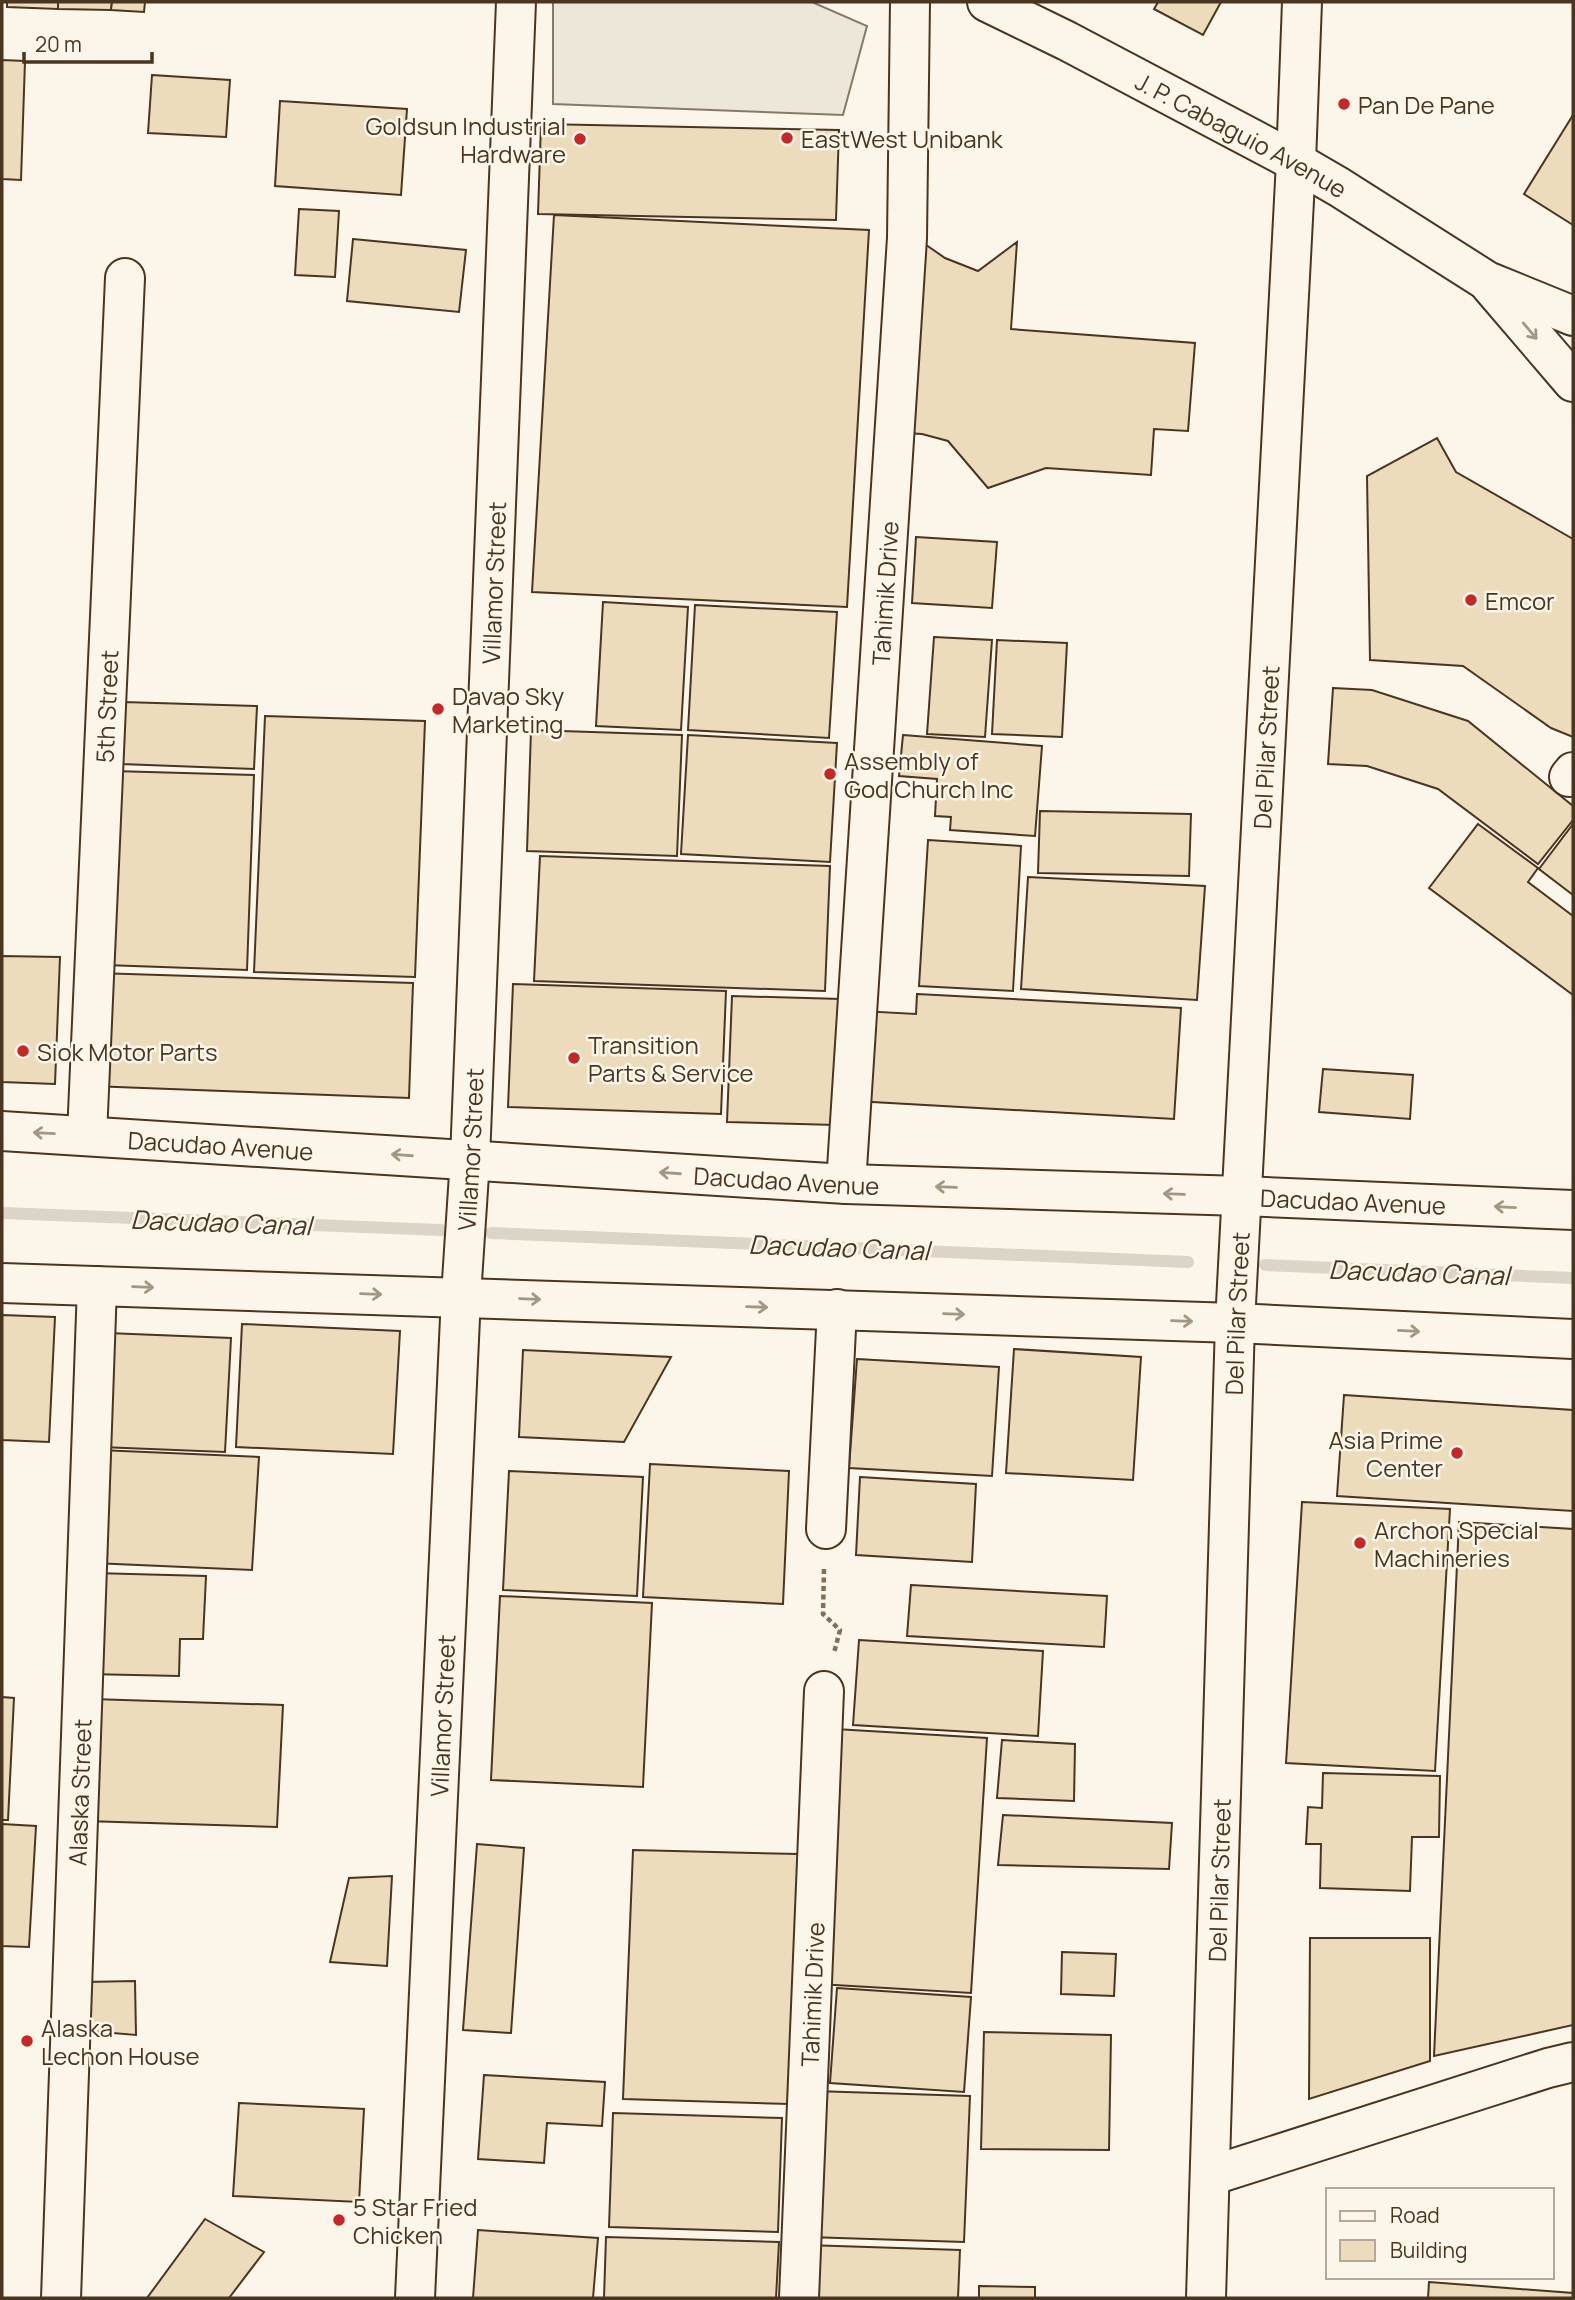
<svg xmlns="http://www.w3.org/2000/svg" width="1575" height="2300" viewBox="0 0 1575 2300" font-family="Manrope,sans-serif">
<style>
.parking{fill:#ede7d9;stroke:#887966;stroke-width:2}
.lines{fill:none;stroke-linecap:round;stroke-linejoin:round}
.stream{stroke:#dcd4c6;stroke-width:12}
.building{fill:#ecdcbc;stroke:#4a3520;stroke-width:2}
.minor-casing{stroke:#4a3520;stroke-width:42}
.major-casing{stroke:#4a3520;stroke-width:42}
.path{stroke:#7f6f5c;stroke-width:4.5;stroke-dasharray:5 3.5;stroke-linecap:butt}
.minor{stroke:#fbf6e9;stroke-width:38}
.major{stroke:#fbf6e9;stroke-width:38}
.oneway{stroke:#a29684}
.poi-dot{fill:#c62828;stroke:#fbf6e9;stroke-width:2.5}
.labels{text-anchor:middle;dominant-baseline:central;stroke-width:5;stroke-linejoin:round;paint-order:stroke}
.poi-label{font-size:24px;fill:#4a3520;stroke:#fbf6e9;text-anchor:start}
.street-label{font-size:24px;fill:#4a3520;stroke:#fbf6e9}
.water-label{font-size:26px;font-style:italic;fill:#4a3520;stroke:#fbf6e9}
</style>
<rect width="100%" height="100%" fill="#fbf6e9"/>
<polygon class="parking" points="553,2 812,2 867,26 843,115 553,104"/>
<g class="lines">
<g class="stream">
<polyline points="2,1213 441,1230"/>
<polyline points="491,1233 1188,1262"/>
<polyline points="1265,1265 1573,1278"/>
</g>
</g>
<g class="building">
<polygon points="7,2 58,2 58,9 7,7"/>
<polygon points="58,2 112,2 111,10 58,9"/>
<polygon points="112,2 145,2 144,12 111,10"/>
<polygon points="1158,2 1221,2 1203,35 1154,9"/>
<polygon points="2,60 25,61 21,180 2,179"/>
<polygon points="152,75 230,80 226,137 148,133"/>
<polygon points="280,101 407,109 401,195 275,186"/>
<polygon points="1573,115 1573,225 1524,194"/>
<polygon points="541,124 839,130 836,220 538,214"/>
<polygon points="299,209 339,211 335,277 295,275"/>
<polygon points="554,215 869,230 847,607 532,592"/>
<polygon points="916,238 945,258 978,271 1017,242 1011,329 1195,343 1188,431 1154,429 1151,475 1046,468 988,488 948,441 922,434 905,433"/>
<polygon points="353,239 466,250 459,312 347,301"/>
<polygon points="1437,438 1456,472 1573,539 1573,737 1551,728 1463,666 1370,660 1367,476"/>
<polygon points="916,537 997,542 992,608 912,603"/>
<polygon points="603,602 688,607 681,730 596,726"/>
<polygon points="695,605 837,612 829,738 688,730"/>
<polygon points="934,637 992,640 985,737 927,734"/>
<polygon points="997,640 1067,643 1062,737 992,734"/>
<polygon points="1333,688 1372,690 1468,721 1573,806 1573,820 1538,864 1438,789 1367,766 1328,764"/>
<polygon points="123,702 257,706 254,769 121,764"/>
<polygon points="265,716 425,721 415,977 254,972"/>
<polygon points="531,730 682,735 677,856 527,851"/>
<polygon points="688,735 837,743 830,862 681,854"/>
<polygon points="903,735 1042,746 1035,836 950,830 951,817 935,816 937,779 899,776"/>
<polygon points="113,771 254,775 247,970 105,965"/>
<polygon points="1040,811 1191,814 1189,876 1038,873"/>
<polygon points="1478,824 1538,868 1528,882 1573,916 1573,995 1429,888"/>
<polygon points="1573,824 1573,895 1539,869"/>
<polygon points="928,840 1021,846 1013,991 919,986"/>
<polygon points="540,856 830,866 825,991 534,981"/>
<polygon points="1028,877 1205,886 1197,1000 1021,989"/>
<polygon points="2,956 60,957 55,1084 2,1082"/>
<polygon points="96,973 413,983 409,1098 91,1086"/>
<polygon points="513,984 726,991 721,1114 508,1107"/>
<polygon points="917,994 1181,1008 1174,1119 855,1101 861,1011 916,1014"/>
<polygon points="732,996 841,999 836,1125 727,1122"/>
<polygon points="1323,1069 1413,1075 1410,1119 1319,1112"/>
<polygon points="2,1315 55,1317 49,1442 2,1440"/>
<polygon points="242,1324 400,1331 393,1454 236,1447"/>
<polygon points="107,1333 231,1338 225,1452 101,1447"/>
<polygon points="1014,1349 1141,1357 1133,1480 1006,1473"/>
<polygon points="523,1350 671,1357 624,1442 519,1437"/>
<polygon points="857,1359 999,1367 992,1476 849,1468"/>
<polygon points="1344,1395 1573,1410 1573,1511 1337,1496"/>
<polygon points="99,1450 259,1457 252,1570 93,1563"/>
<polygon points="650,1464 789,1471 783,1604 643,1597"/>
<polygon points="509,1471 643,1477 637,1596 503,1590"/>
<polygon points="860,1477 976,1484 972,1562 856,1555"/>
<polygon points="1302,1502 1450,1509 1435,1771 1286,1763"/>
<polygon points="1459,1522 1573,1529 1573,2025 1434,2056"/>
<polygon points="93,1573 206,1576 203,1639 180,1639 179,1676 88,1674"/>
<polygon points="911,1585 1107,1596 1104,1647 907,1636"/>
<polygon points="500,1596 652,1603 643,1787 491,1780"/>
<polygon points="859,1640 1043,1651 1038,1736 853,1725"/>
<polygon points="2,1697 14,1698 8,1820 2,1820"/>
<polygon points="92,1699 283,1705 277,1827 85,1821"/>
<polygon points="835,1729 987,1738 971,1993 818,1984"/>
<polygon points="1002,1740 1075,1744 1074,1801 997,1798"/>
<polygon points="1323,1773 1440,1776 1439,1837 1412,1837 1410,1891 1320,1888 1321,1844 1306,1844 1308,1807 1322,1808"/>
<polygon points="1003,1815 1172,1823 1169,1869 998,1865"/>
<polygon points="2,1824 36,1826 29,1947 2,1946"/>
<polygon points="477,1844 524,1848 511,2033 463,2030"/>
<polygon points="633,1850 798,1854 789,2104 623,2099"/>
<polygon points="392,1876 387,1966 330,1962 349,1878"/>
<polygon points="1310,1938 1430,1938 1430,2061 1309,2099"/>
<polygon points="1062,1952 1116,1954 1114,1996 1061,1994"/>
<polygon points="135,1981 136,2035 77,2030 84,1982"/>
<polygon points="837,1988 971,1997 964,2092 830,2083"/>
<polygon points="984,2032 1111,2035 1109,2150 981,2149"/>
<polygon points="484,2075 605,2082 602,2126 547,2123 544,2163 478,2159"/>
<polygon points="814,2091 970,2096 964,2242 808,2237"/>
<polygon points="239,2103 364,2109 359,2202 233,2196"/>
<polygon points="613,2113 782,2118 778,2232 609,2227"/>
<polygon points="205,2219 264,2252 229,2298 147,2298"/>
<polygon points="478,2230 598,2238 593,2298 473,2298"/>
<polygon points="606,2237 779,2242 776,2298 604,2298"/>
<polygon points="806,2245 960,2250 958,2298 804,2298"/>
<polygon points="1429,2282 1573,2293 1573,2298 1428,2298"/>
<polygon points="979,2286 1035,2287 1035,2298 979,2298"/>
</g>
<g class="lines">
<g class="minor-casing">
<g id="minor">
<polyline points="1569,777 1573,772"/>
<path id="s1" d="M87,1135l38,-857"/>
<path id="s2" d="M846,1184l61,-946 3,-236"/>
<polyline points="826,1529 837,1309"/>
<polyline points="1210,2176 1548,2068 1573,2062"/>
<path id="s3" d="M61,2298l36,-1012"/>
<path id="s4" d="M415,2298l46,-1002 9,-137 46,-1157"/>
<path id="s5" d="M799,2298l25,-607"/>
<path id="s6" d="M1206,2298l29,-975 61,-1161 6,-160"/>
</g>
</g>
<g class="major-casing">
<g id="major">
<path id="s7" d="M987,2l80,39 229,121 43,25 148,94 86,35"/>
<polyline points="1490,285 1573,382"/>
<path id="s8" d="M2,1131l844,53 396,12 331,14"/>
<polyline points="2,1283 1235,1323 1573,1339"/>
</g>
</g>
<polyline class="path" points="824,1569 823,1614 840,1630 834,1653"/>
<use href="#minor" class="minor"/>
<use href="#major" class="major"/>
</g>
<defs><path id="oneway-shaft" d="M-6 0H5M1.5-3L5.5 0L1.5 3" fill="none" stroke-width="1.6" stroke-linecap="round" stroke-linejoin="round" transform="scale(1.75)"/></defs>
<g class="oneway">
<use href="#oneway-shaft" transform="translate(1530 331) rotate(50)"/>
<use href="#oneway-shaft" transform="translate(44 1133) rotate(-177)"/>
<use href="#oneway-shaft" transform="translate(402 1155) rotate(-176)"/>
<use href="#oneway-shaft" transform="translate(670 1173) rotate(-176)"/>
<use href="#oneway-shaft" transform="translate(946 1187) rotate(-178)"/>
<use href="#oneway-shaft" transform="translate(1174 1194) rotate(-178)"/>
<use href="#oneway-shaft" transform="translate(1505 1207) rotate(-177)"/>
<use href="#oneway-shaft" transform="translate(143 1287) rotate(2)"/>
<use href="#oneway-shaft" transform="translate(371 1294) rotate(2)"/>
<use href="#oneway-shaft" transform="translate(530 1299) rotate(2)"/>
<use href="#oneway-shaft" transform="translate(757 1307) rotate(2)"/>
<use href="#oneway-shaft" transform="translate(954 1314) rotate(2)"/>
<use href="#oneway-shaft" transform="translate(1182 1321) rotate(2)"/>
<use href="#oneway-shaft" transform="translate(1409 1331) rotate(3)"/>
</g>
<g class="poi-dot">
<circle cx="1344" cy="104" r="7"/>
<circle cx="787" cy="138" r="7"/>
<circle cx="580" cy="139" r="7"/>
<circle cx="1471" cy="600" r="7"/>
<circle cx="438" cy="709" r="7"/>
<circle cx="830" cy="774" r="7"/>
<circle cx="23" cy="1051" r="7"/>
<circle cx="574" cy="1058" r="7"/>
<circle cx="1457" cy="1453" r="7"/>
<circle cx="1360" cy="1543" r="7"/>
<circle cx="27" cy="2041" r="7"/>
<circle cx="339" cy="2220" r="7"/>
</g>
<g class="labels">
<g class="poi-label">
<text x="1358" y="104">Pan De Pane</text>
<text x="566" y="125" text-anchor="end">Goldsun Industrial<tspan x="566" dy="28">Hardware</tspan></text>
<text x="801" y="138">EastWest Unibank</text>
<text x="1485" y="600">Emcor</text>
<text x="452" y="695">Davao Sky<tspan x="452" dy="28">Marketing</tspan></text>
<text x="844" y="760">Assembly of<tspan x="844" dy="28">God Church Inc</tspan></text>
<text x="588" y="1044">Transition<tspan x="588" dy="28">Parts &amp; Service</tspan></text>
<text x="37" y="1051">Siok Motor Parts</text>
<text x="1443" y="1439" text-anchor="end">Asia Prime<tspan x="1443" dy="28">Center</tspan></text>
<text x="1374" y="1529">Archon Special<tspan x="1374" dy="28">Machineries</tspan></text>
<text x="41" y="2027">Alaska<tspan x="41" dy="28">Lechon House</tspan></text>
<text x="353" y="2206">5 Star Fried<tspan x="353" dy="28">Chicken</tspan></text>
</g>
<g class="street-label">
<text stroke="none"><textPath href="#s7" startOffset="287">J. P. Cabaguio Avenue</textPath></text>
<text stroke="none"><textPath href="#s4" startOffset="1717">Villamor Street</textPath></text>
<text stroke="none"><textPath href="#s2" startOffset="592">Tahimik Drive</textPath></text>
<text stroke="none"><textPath href="#s1" startOffset="429">5th Street</textPath></text>
<text stroke="none"><textPath href="#s6" startOffset="1552">Del Pilar Street</textPath></text>
<text stroke="none"><textPath href="#s8" startOffset="219">Dacudao Avenue</textPath></text>
<text stroke="none"><textPath href="#s4" startOffset="1150">Villamor Street</textPath></text>
<text stroke="none"><textPath href="#s8" startOffset="786">Dacudao Avenue</textPath></text>
<text stroke="none"><textPath href="#s8" startOffset="1353">Dacudao Avenue</textPath></text>
<text stroke="none"><textPath href="#s6" startOffset="985">Del Pilar Street</textPath></text>
<text stroke="none"><textPath href="#s4" startOffset="583">Villamor Street</textPath></text>
<text stroke="none"><textPath href="#s3" startOffset="506">Alaska Street</textPath></text>
<text stroke="none"><textPath href="#s6" startOffset="418">Del Pilar Street</textPath></text>
<text stroke="none"><textPath href="#s5" startOffset="304">Tahimik Drive</textPath></text>
</g>
<g class="water-label">
<text transform="translate(221 1222) rotate(2)">Dacudao Canal</text>
<text transform="translate(839 1247) rotate(2)">Dacudao Canal</text>
<text transform="translate(1419 1272) rotate(2)">Dacudao Canal</text>
</g>
</g>
<rect width="1575" height="2300" fill="none" stroke="#4a3520" stroke-width="7"/>
<rect x="1326" y="2188" width="228" height="91" fill="#fbf6e9" stroke="#b4a999" stroke-width="2"/>
<rect x="1340" y="2211" width="35" height="10" fill="#fbf6e9" stroke="#b4a999" stroke-width="2"/>
<text x="1390" y="2223" font-size="21" fill="#4a3520">Road</text>
<rect x="1340" y="2240" width="35" height="21" fill="#ecdcbc" stroke="#b4a999" stroke-width="2"/>
<text x="1390" y="2258" font-size="21" fill="#4a3520">Building</text>
<path d="M24 52v10h128v-10" fill="none" stroke="#4a3520" stroke-width="3.5"/>
<text x="35" y="52" font-size="21" fill="#4a3520" stroke="#fbf6e9" stroke-width="5" paint-order="stroke">20 m</text>
</svg>
